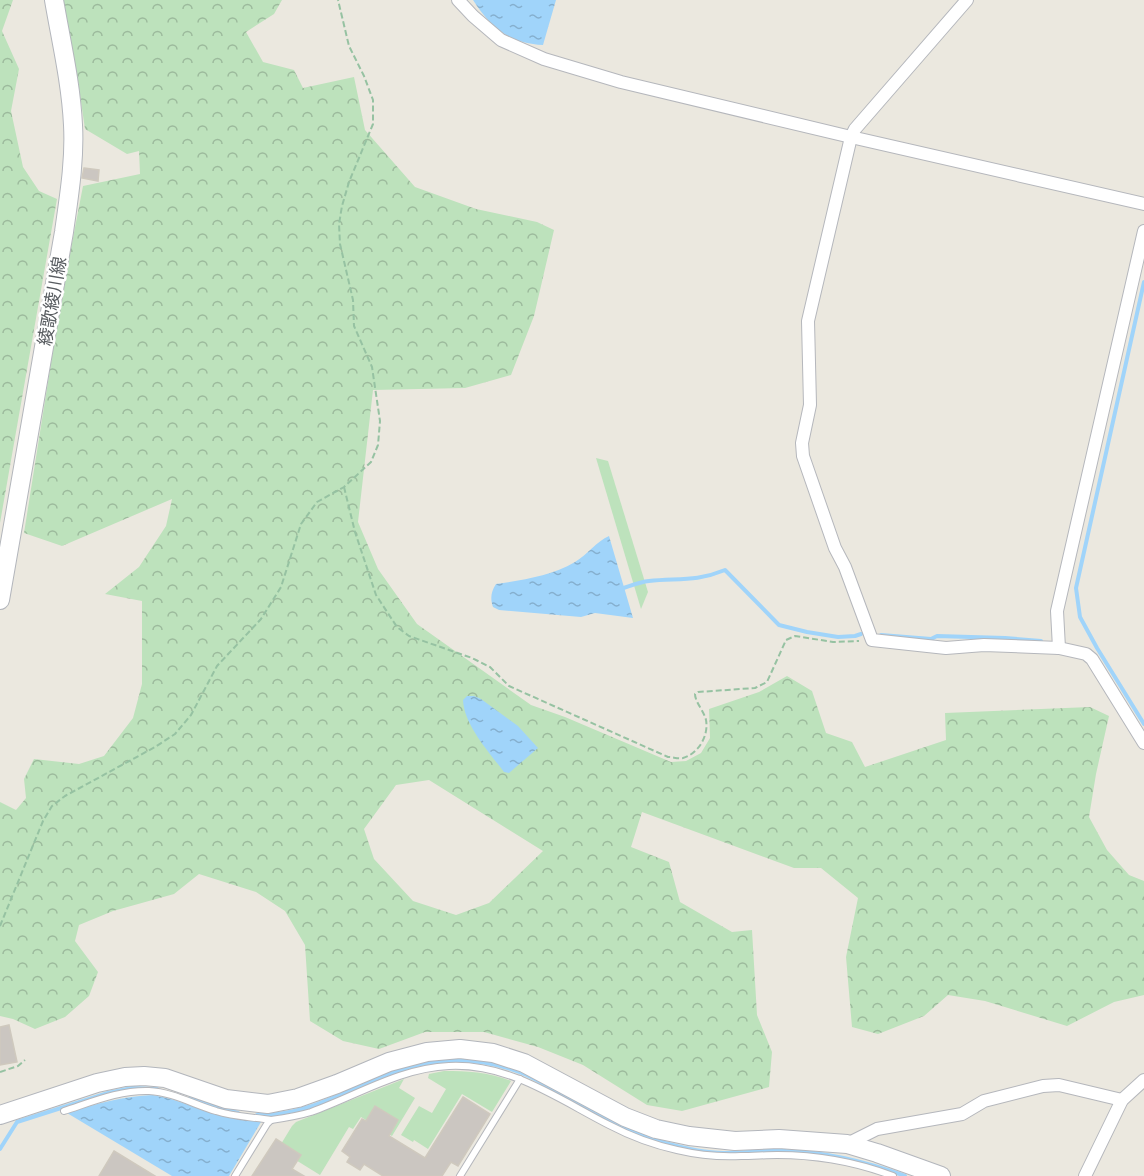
<svg xmlns="http://www.w3.org/2000/svg" width="1144" height="1176" viewBox="0 0 1144 1176" font-family="Mulish,'Noto Sans JP',sans-serif">
<style>
.grass{fill:#bde2bc}
.forest{fill:url(#forest-crowns);fill-rule:evenodd}
.water{fill:url(#water-ripples)}
.lines{fill:none;stroke-linecap:round;stroke-linejoin:round}
.stream{stroke:#a0d4fa;stroke-width:4}
.building{fill:#cbc6c1;stroke:#cfc9be;stroke-width:1.5}
.lane-casing{stroke:#b5b7bc;stroke-width:8}
.street-casing{stroke:#b5b7bc;stroke-width:14}
.secondary-casing{stroke:#b3b6bc;stroke-width:20}
.path{stroke:#96c2a2;stroke-width:2;stroke-dasharray:6 3;stroke-linecap:butt}
.lane{stroke:#fff;stroke-width:6}
.street{stroke:#fff;stroke-width:12}
.secondary{stroke:#fff;stroke-width:18}
.labels{text-anchor:middle;dominant-baseline:central;stroke-width:5;stroke-linejoin:round;paint-order:stroke}
.street-label{font-size:18px;fill:#585c60;stroke:#fff}
</style>
<defs>
<pattern id="forest-crowns" width="20" height="18" patternUnits="userSpaceOnUse" patternTransform="scale(1.5)"><rect width="20" height="18" fill="#bde2bc"/><path d="M2 6a3 3 0 1 1 6 0M12 15a3 3 0 1 1 6 0" fill="none" stroke="#9cba9c"/></pattern>
<pattern id="water-ripples" width="26" height="14" patternUnits="userSpaceOnUse" patternTransform="scale(1.5)"><rect width="26" height="14" fill="#a0d4fa"/><path d="M2 4q2-2 4 0t4 0M15 11q2-2 4 0t4 0" fill="none" stroke="#85afce"/></pattern>
</defs>
<rect width="100%" height="100%" fill="#ebe8df"/>
<g class="grass">
<polygon points="596,458 608,461 648,592 641,609"/>
<path d="M444,1071c23,0 45,1 67,10l-19,31 -30,-18 -34,55 -14,-9 -1,2 -12,-7 18,-29 13,7 14,-24 -18,-11 1,-4z"/>
<polygon points="404,1079 399,1088 415,1098 392,1136 361,1117 353,1129 349,1127 320,1175 278,1149 292,1126 296,1122"/>
</g>
<g class="forest">
<polygon points="0,0 13,0 2,31 19,69 11,111 23,167 39,191 57,199 0,523"/>
<path d="M63,0h219l-8,14 -28,18 17,30 31,8 9,18 51,-11 11,53 50,57 61,22 61,13 17,8 -20,86 -23,59 -46,13 -92,2 -15,132 20,47 39,55 114,81 34,12 106,45 15,-1 15,-8 9,-15 -1,-29 50,-17 28,-16 25,15 14,42 26,9 13,25 81,-27 -1,-27 145,-6 19,9 -13,58 -7,43 18,33 22,25 15,6v114l-30,7 -47,24 -82,-25 -37,-6 -24,21 -46,18 -26,-7 -6,-70 12,-59 -37,-30h-27l-152,-56 -11,35 38,15 11,40 52,30 20,-2 5,85 15,37 -3,35 -87,24 -35,-6 -64,-40 -45,-18 -54,-15h-59l-46,17 -36,-8 -33,-20 -5,-76 -20,-34 -29,-19 -57,-18 -25,20 -61,17 -34,14 -4,16 23,31 -9,24 -24,21 -30,12 -22,-10 -13,-3v-214l16,8 10,-12 -2,-19 10,-20 45,5 25,-8 29,-38 9,-34v-83l-37,-7 34,-27 27,-41 6,-27 -110,47 -38,-13 37,-233 22,-114 57,-12 -1,-23 -12,3 -42,-25 -7,-48zM429,780l114,71 -54,52 -33,12 -43,-14 -39,-42 -10,-30 32,-44z"/>
</g>
<g class="water">
<path d="M473,0h83l-13,45c-34,-2 -52,-17 -70,-45z"/>
<path d="M609,536l24,82 -38,-5 -14,4 -82,-7 -6,-3c-3,-9 -2,-15 3,-23 27,-4 55,-8 79,-22 12,-7 22,-21 34,-26z"/>
<path d="M467,696h7l7,3 37,27 20,22 -29,25 -5,-1c-15,-20 -40,-47 -41,-72z"/>
<path d="M153,1095l18,4 45,15 45,8 -32,54h-57l-105,-63c29,-9 56,-17 86,-18z"/>
</g>
<g class="lines">
<g class="stream">
<polyline points="1144,282 1076,588 1080,617 1097,648 1144,724"/>
<path d="M620,589c10,-3 19,-7 29,-8 29,-3 47,1 76,-11l54,55 28,7 31,5 17,-1 6,-2"/>
<polyline points="881,635 931,639 937,636 1005,638 1041,641"/>
<polyline points="190,1099 238,1113"/>
<path d="M257,1115c64,3 121,-49 185,-54 27,-2 55,2 80,12 28,12 53,31 80,44 20,11 41,19 63,26 18,5 39,10 58,10 21,0 42,-3 63,-2 41,1 81,11 119,25"/>
<polyline points="0,1149 17,1122 108,1093 132,1088 157,1089"/>
</g>
</g>
<g class="building">
<polygon points="84,168 99,170 98,181 82,178"/>
<polygon points="9,1025 17,1062 0,1065 0,1027"/>
<polygon points="463,1097 490,1114 458,1166 451,1162 442,1176 383,1176 364,1164 360,1170 347,1162 350,1157 342,1151 362,1119 366,1121 375,1106 398,1120 389,1136 425,1158"/>
<polygon points="276,1139 301,1155 292,1169 304,1176 252,1176"/>
<polygon points="114,1151 155,1176 99,1176"/>
</g>
<g class="lines">
<g class="lane-casing">
<g id="lane">
<path d="M64,1111c28,-9 56,-21 85,-20 23,1 46,14 67,20 18,6 37,6 55,9"/>
<path d="M235,1176l32,-52 4,-4c14,-2 27,-4 40,-8 45,-16 89,-44 138,-46 60,-3 109,33 160,59 21,11 45,20 68,25 21,5 43,7 64,6 12,0 24,-1 36,-1 40,0 79,7 116,21"/>
<polyline points="460,1176 520,1079"/>
</g>
</g>
<g class="street-casing">
<g id="street">
<polyline points="458,0 473,16 501,40 544,59 621,82 851,137 1144,204"/>
<polyline points="967,0 855,129 851,137 808,321 810,405 802,443 803,456 835,548 845,567 872,640 946,648 984,645 1059,648 1086,654 1092,659 1144,743"/>
<polyline points="1059,648 1057,611 1144,231"/>
<polyline points="847,1144 877,1129 962,1114 984,1101 1043,1086 1059,1085 1122,1100"/>
<polyline points="1085,1176 1122,1100 1144,1080"/>
</g>
</g>
<g class="secondary-casing">
<g id="secondary">
<path d="M0,600l64,-368c5,-36 11,-72 9,-107 -2,-42 -12,-84 -19,-125"/>
<polyline points="0,1115 97,1083 125,1077 144,1076 165,1078 226,1099 268,1104 298,1098 337,1084 389,1062 427,1052 460,1049 493,1053 524,1063 625,1117 656,1129 689,1136 735,1141 779,1139 847,1144 877,1153 941,1176"/>
</g>
</g>
<g class="path">
<path d="M344,487l11,45 21,63 21,32 12,9 63,22 18,9 19,19 159,71c5,0 10,2 15,1 15,-4 26,-22 23,-38 -2,-9 -11,-18 -11,-26l3,-2 57,-4 12,-6 19,-42 9,-4 38,6 26,-1"/>
<polyline points="0,926 43,821 52,806 65,796 155,747 175,734 191,715 217,666 261,619 281,587 301,524 317,502 344,487 371,462 378,445 380,421 372,367 354,326 353,300 340,244 339,224 342,206 349,182 373,124 373,100 364,76 349,46 338,0"/>
<polyline points="0,1072 18,1066 25,1060"/>
</g>
<use href="#lane" class="lane"/>
<use href="#street" class="street"/>
<use href="#secondary" class="secondary"/>
</g>
<g class="labels">
<g class="street-label">
<text transform="translate(52 301) rotate(-80)">綾歌綾川線</text>
</g>
</g>
</svg>
